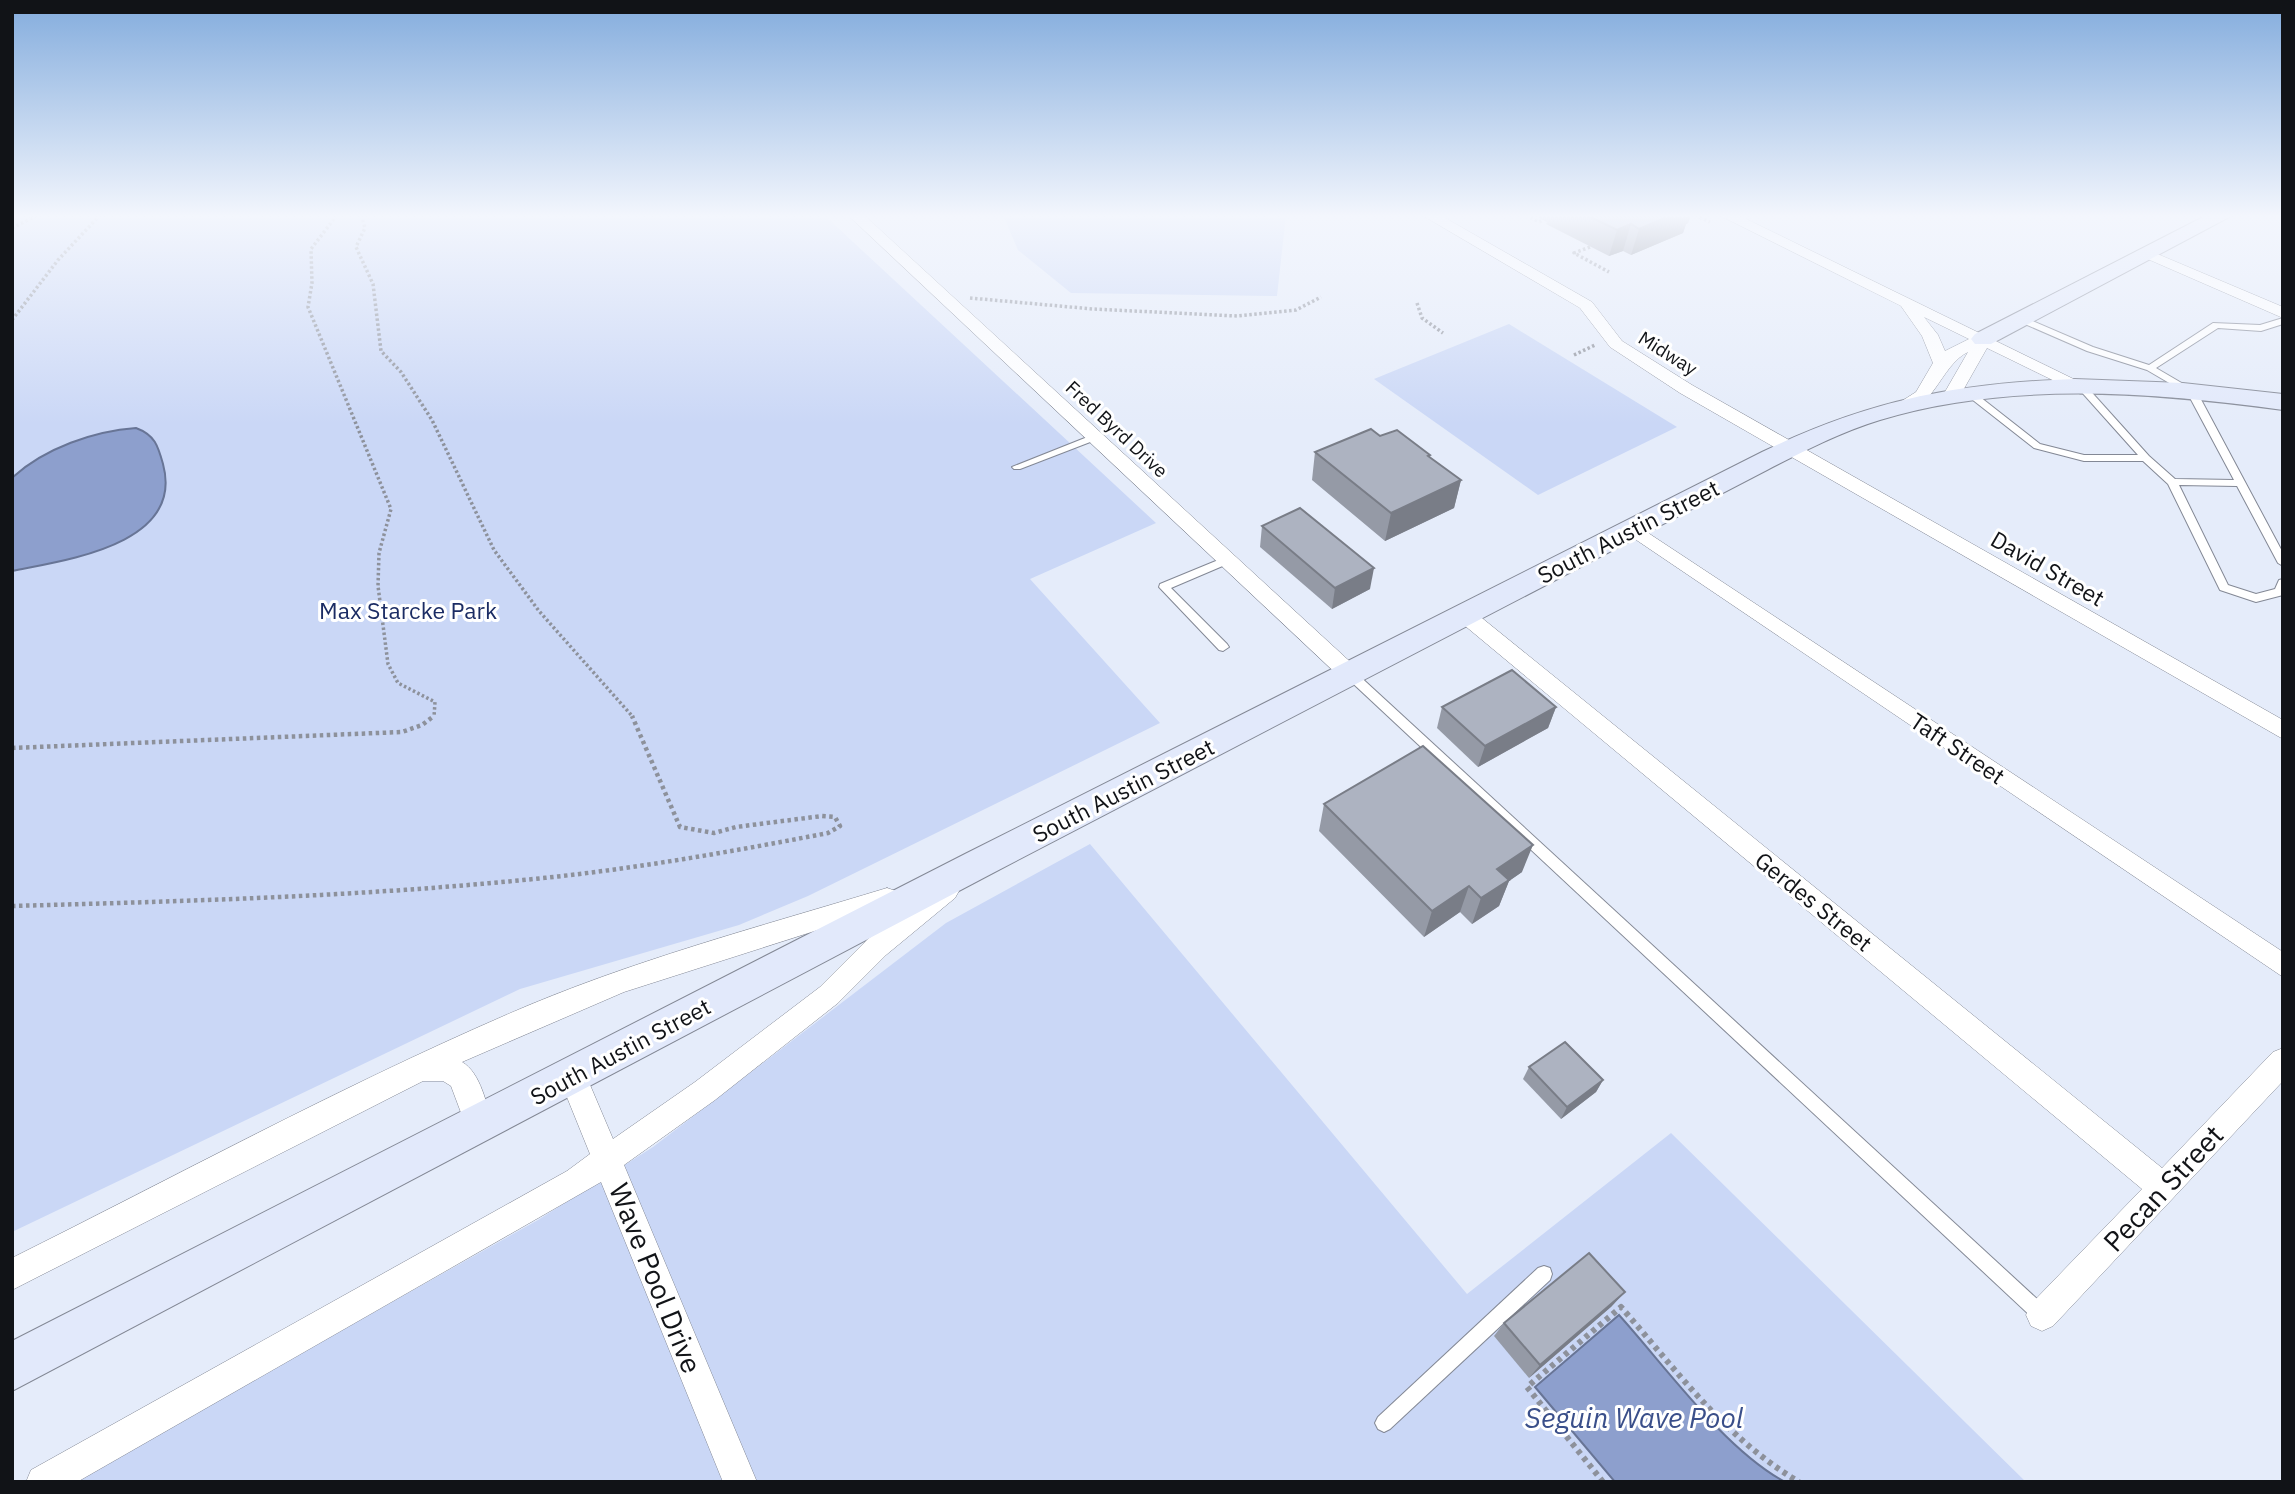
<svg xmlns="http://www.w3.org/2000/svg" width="2295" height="1494" viewBox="0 0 2295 1494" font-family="'IBM Plex Sans',sans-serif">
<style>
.green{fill:#cad7f6}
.water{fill:#8d9fcd;stroke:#687596;stroke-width:2}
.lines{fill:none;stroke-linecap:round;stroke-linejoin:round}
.lane-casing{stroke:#838895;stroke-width:2}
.street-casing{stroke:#838895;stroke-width:1}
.secondary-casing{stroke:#838895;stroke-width:2}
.path-far2{stroke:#8d919b;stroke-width:3.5;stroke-dasharray:2.5 2.5;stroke-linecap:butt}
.path-far1{stroke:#8d919b;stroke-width:4.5;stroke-dasharray:3.5 3.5;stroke-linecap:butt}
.path{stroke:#8d919b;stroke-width:6;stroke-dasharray:4.5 4.5;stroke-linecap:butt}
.lane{fill:#fff;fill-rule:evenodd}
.street{fill:#fff;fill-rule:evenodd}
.secondary{fill:#e2e9fb;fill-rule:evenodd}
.wall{fill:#959aa6}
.shaded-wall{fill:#797d87}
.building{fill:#adb3c1;stroke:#797d87;stroke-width:2}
.labels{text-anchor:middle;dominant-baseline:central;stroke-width:6;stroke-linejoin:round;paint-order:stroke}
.far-street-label{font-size:19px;fill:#111317;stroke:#fff}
.street-label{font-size:23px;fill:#111317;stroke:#fff}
.park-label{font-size:23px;fill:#1b2c64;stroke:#fff}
.near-street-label{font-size:28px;fill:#111317;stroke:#fff}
.near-water-label{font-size:28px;font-style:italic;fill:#3a4f8a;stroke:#fff}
</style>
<rect width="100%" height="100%" fill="#e5ecfa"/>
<g class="green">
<polygon points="12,215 824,215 1156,523 1030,579 1160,723 808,896 739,925 520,989 12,1232"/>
<polygon points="1003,215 1286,215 1277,296 1071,293 1018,250"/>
<polygon points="1509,324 1677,427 1538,495 1374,379"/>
<polygon points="1090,844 1467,1294 1671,1133 2026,1482 72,1482 538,1220 653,1147 946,923"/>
</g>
<g class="water">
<path d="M136,428c19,7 22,18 27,36 22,81 -98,96 -151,107l1,-94c32,-29 81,-46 123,-49z"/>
<path d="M1619,1315c47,52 105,134 166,167h-170l-80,-95z"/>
</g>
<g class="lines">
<g class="lane-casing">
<g id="lane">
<polygon points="2021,316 2093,347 2149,365 2213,323 2260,325 2283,318 2283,324 2261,331 2218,328 2156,368 2197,392 2283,553 2283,566 2278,563 2237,486 2179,485 2228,585 2256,594 2275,589 2279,580 2283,579 2283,595 2256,602 2220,590 2168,484 2143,461 2084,461 2034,448 1969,397 1969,393 1975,393 2040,444 2084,455 2138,455 2078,388 2083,385 2086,386 2149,456 2175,479 2234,480 2188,394 2147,370 2087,351 2018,321 2017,319"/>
<polygon points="1095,434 1100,437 1098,439 1020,469 1014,469 1012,467"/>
<polygon points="1228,556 1233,560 1232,562 1171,588 1227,644 1229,647 1223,651 1219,650 1159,587 1160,584"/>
<polygon points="1350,670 1354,671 2048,1309 2051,1315 2048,1321 2042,1324 2036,1321 1346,677 1344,674"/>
<polygon points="1544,1266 1550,1268 1552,1274 1550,1280 1390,1429 1384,1432 1378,1429 1375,1423 1378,1417 1538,1268"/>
</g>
</g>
<g class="street-casing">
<g id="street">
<polygon points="848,215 864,215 1358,669 1361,674 1358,679 1342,679"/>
<polygon points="1422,215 1440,215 1592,302 1622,341 1692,385 2283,720 2283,739 1680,393 1610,347 1580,308"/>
<path d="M1719,215h19l354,173 -3,4h-12l-90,-44 -30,53h-12l-3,-4 26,-45c-28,13 -37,66 -71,58l-3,-4 22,-14 17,-29 -11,-27 -21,-30zM1924,317l45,22 -24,12 -7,-16z"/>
<polygon points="2148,250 2283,307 2283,318 2143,257 2143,251"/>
<polygon points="1633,523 2283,952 2283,977 1626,533 1623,529 1626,525"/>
<polygon points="1465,608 1472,610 2162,1168 2273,1052 2283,1048 2283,1081 2053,1326 2042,1331 2031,1326 2026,1315 2031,1304 2142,1189 1458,620 1455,615 1458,610"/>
<polygon points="946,881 955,884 959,891 955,898 886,955 838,1003 715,1100 624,1165 757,1482 723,1482 601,1182 77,1482 26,1482 31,1470 567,1171 590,1154 558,1075 562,1066 572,1062 582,1066 613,1139 695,1082 820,987 868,939 937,884"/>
<path d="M887,888l9,3 4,7 -4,7 -272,87 -162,70c19,11 24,42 31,62l-4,10 -10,4 -10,-4 -18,-48 -8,-5h-20l-411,209v-32c164,-82 326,-170 494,-243 123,-54 253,-88 381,-127z"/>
</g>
</g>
<g class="secondary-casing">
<g id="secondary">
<polygon points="2207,215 2233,215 1991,344 1975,344 1971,339 1975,334"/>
<path d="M2075,379l108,4 100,11v16c-132,-18 -274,-29 -403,10 -39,12 -76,31 -113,50l-776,404 -979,517v-50l953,-487 797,-402c107,-52 195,-69 313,-73z"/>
</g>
</g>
<g class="path-far2">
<polyline points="337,215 311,249 312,283 308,307 391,509 379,553 378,586 388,664 398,683 435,702 434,717"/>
<polyline points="361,215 365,228 356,247 373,284 381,351 401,372 432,420 494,550 539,611 633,717"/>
<polyline points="1526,215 1539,222 1543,220"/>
<polyline points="1695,215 1710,222"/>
<polyline points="12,228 38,215"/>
<polyline points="1590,247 1574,253 1609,272"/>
<polyline points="970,298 1093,309 1237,316 1296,310 1321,297"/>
<polyline points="1417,303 1422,318 1443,333"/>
<polyline points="12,320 58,260 100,215"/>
<polyline points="1574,355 1595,345"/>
</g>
<g class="path-far1">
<polyline points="12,748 402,732 422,725 434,716"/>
<path d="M12,906c183,-5 367,-10 550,-30 89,-10 178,-26 266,-43l12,-7 -5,-9 -13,-1 -86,11 -22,6 -34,-6 -48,-111"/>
</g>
<path class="path" d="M1603,1482l-76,-95 94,-80c57,65 103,130 178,175"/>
<use href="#lane" class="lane"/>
<use href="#street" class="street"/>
<use href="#secondary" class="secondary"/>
</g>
<g class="wall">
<polygon points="1533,215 1691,215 1688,223 1686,224 1683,233 1631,255 1623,251 1609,256 1546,224 1547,222"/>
<polygon points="1380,436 1430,455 1430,457 1461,480 1454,508 1385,541 1312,480 1315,452"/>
<polygon points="1262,526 1370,589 1332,609 1260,547"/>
<polygon points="1442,707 1556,707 1548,728 1478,767 1437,728"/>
<polygon points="1324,804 1522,872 1509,881 1499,906 1472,924 1460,912 1424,937 1319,831"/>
<polygon points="1529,1067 1603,1080 1596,1092 1561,1119 1523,1079"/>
<polygon points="1612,1306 1529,1378 1494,1336 1504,1323"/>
</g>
<g class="shaded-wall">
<polygon points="1672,215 1691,215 1688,223 1686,224 1683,233 1631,255 1639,229"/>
<polygon points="1631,224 1623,251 1609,256 1617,230"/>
<polygon points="1461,480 1454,508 1385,541 1391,513"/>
<polygon points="1374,568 1370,589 1332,609 1335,588"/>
<polygon points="1556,707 1548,728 1478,767 1485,746"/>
<polygon points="1533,845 1522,872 1509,881 1499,906 1472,924 1481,898 1497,869"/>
<polygon points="1469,886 1460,912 1424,937 1432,911"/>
<polygon points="1603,1080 1596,1092 1561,1119 1567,1107"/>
<polygon points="1625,1292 1612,1306 1529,1378 1540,1365"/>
</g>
<g class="building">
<polygon points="1587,215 1672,215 1639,229 1631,224 1617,230"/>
<polygon points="1371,429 1380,436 1397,430 1430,455 1428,456 1461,480 1391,513 1315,452"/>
<polygon points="1300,508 1374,568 1335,588 1262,526"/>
<polygon points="1512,670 1556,707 1485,746 1442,707"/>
<polygon points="1423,746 1533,845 1497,869 1509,880 1481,898 1469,886 1432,911 1324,804"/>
<polygon points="1565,1042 1603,1080 1567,1107 1529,1067"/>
<polygon points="1589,1253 1625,1292 1540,1365 1504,1323"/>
</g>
<linearGradient id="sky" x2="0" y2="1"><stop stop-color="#83acdd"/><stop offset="0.51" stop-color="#f3f6fd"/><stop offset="1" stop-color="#f3f6fd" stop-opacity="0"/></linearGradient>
<rect width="2295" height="424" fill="url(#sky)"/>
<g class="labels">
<g class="far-street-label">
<text transform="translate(1668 353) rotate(32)">Midway</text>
<text transform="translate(1117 429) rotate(43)">Fred Byrd Drive</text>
</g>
<g class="street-label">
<text transform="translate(1628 531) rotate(-27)">South Austin Street</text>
<text transform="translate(2048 568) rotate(30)">David Street</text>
<text transform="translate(1958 748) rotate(34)">Taft Street</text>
<text transform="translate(1123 790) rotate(-27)">South Austin Street</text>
<text transform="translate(1814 901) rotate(39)">Gerdes Street</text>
<text transform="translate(620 1051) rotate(-28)">South Austin Street</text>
</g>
<g class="park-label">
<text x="408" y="610">Max Starcke Park</text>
</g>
<g class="near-street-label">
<text transform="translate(2163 1188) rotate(-47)">Pecan Street</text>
<text transform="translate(656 1278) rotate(68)">Wave Pool Drive</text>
</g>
<g class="near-water-label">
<text x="1634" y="1417">Seguin Wave Pool</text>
</g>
</g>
<rect width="2295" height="1494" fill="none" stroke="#111317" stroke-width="28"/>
</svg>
